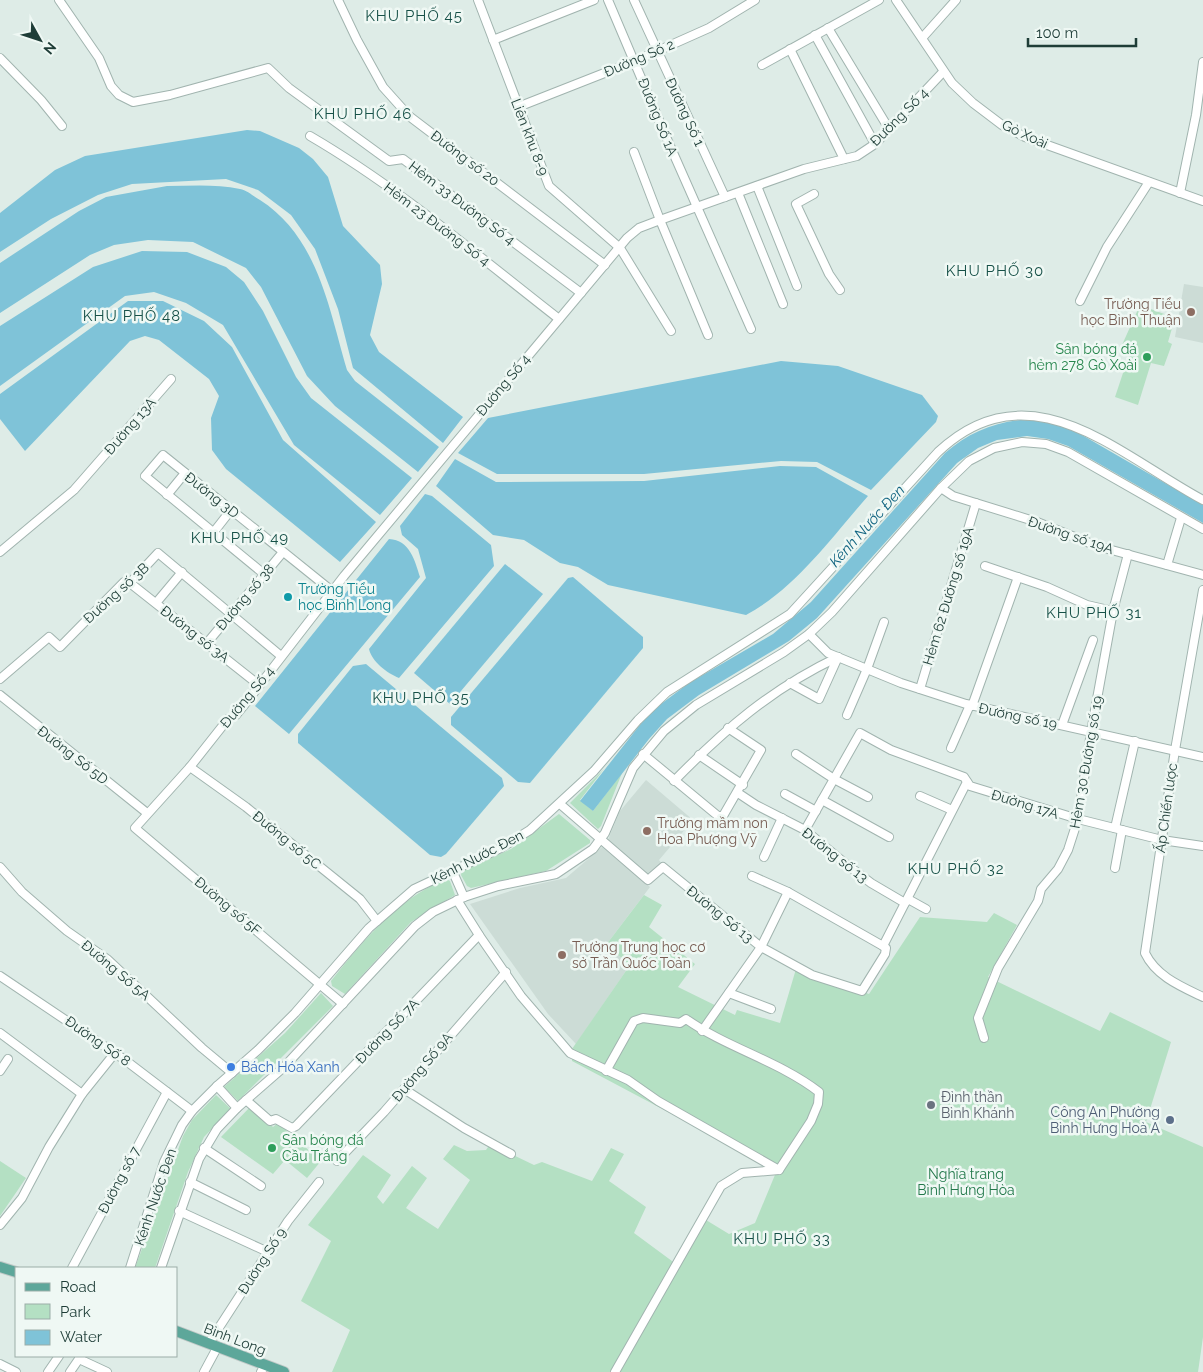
<svg xmlns="http://www.w3.org/2000/svg" width="1203" height="1372" viewBox="0 0 1203 1372" font-family="Raleway,sans-serif">
<style>
.built{fill:#ccdcd6}
.green{fill:#b4e0c3}
.water{fill:#7fc3d8}
.lines{fill:none;stroke-linecap:round;stroke-linejoin:round}
.minor-casing{stroke:#a1b4af;stroke-width:10}
.major-casing{stroke:#c0c9c7;stroke-width:12}
.minor{stroke:#fff;stroke-width:8}
.major{stroke:#5da79a;stroke-width:10}
.education-dot{fill:#8d6e63;stroke:#eff8f4;stroke-width:2}
.leisure-dot{fill:#2e9e5b;stroke:#eff8f4;stroke-width:2}
.culture-dot{fill:#0f9aa8;stroke:#eff8f4;stroke-width:2}
.shop-dot{fill:#3f7fe0;stroke:#eff8f4;stroke-width:2}
.worship-dot{fill:#6b7280;stroke:#eff8f4;stroke-width:2}
.service-dot{fill:#5c6f8a;stroke:#eff8f4;stroke-width:2}
.labels{text-anchor:middle;dominant-baseline:central;stroke-width:5;stroke-linejoin:round;paint-order:stroke}
.street-label{font-size:14px;fill:#1e3d37;stroke:#eff8f4}
.education-label{font-size:14px;fill:#785e54;stroke:#eff8f4;text-anchor:start}
.leisure-label{font-size:14px;fill:#27864d;stroke:#eff8f4;text-anchor:end}
.culture-label{font-size:14px;fill:#0d838f;stroke:#eff8f4;text-anchor:start}
.shop-label{font-size:14px;fill:#366cbe;stroke:#eff8f4;text-anchor:start}
.worship-label{font-size:14px;fill:#5b616d;stroke:#eff8f4;text-anchor:start}
.service-label{font-size:14px;fill:#4e5e75;stroke:#eff8f4;text-anchor:end}
.park-label{font-size:14px;fill:#23794b;stroke:#eff8f4}
.neighbourhood-label{font-size:15px;letter-spacing:1px;fill:#175148;stroke:#eff8f4}
.water-label{font-size:15px;font-style:italic;fill:#116480;stroke:#eff8f4}
</style>
<rect width="100%" height="100%" fill="#deece7"/>
<g class="built">
<polygon points="1184,284 1203,287 1203,343 1175,337"/>
<polygon points="646,780 693,820 659,860 662,864 653,871 646,874 607,842 620,811"/>
<polygon points="602,847 650,887 606,945 630,965 576,1044 548,1014 470,904 520,888 566,878"/>
</g>
<g class="green">
<polygon points="1140,305 1175,318 1168,342 1172,344 1164,366 1151,363 1138,405 1115,397 1131,349 1122,345"/>
<polygon points="604,769 580,800 593,811 622,773 601,826 598,829 570,803"/>
<polygon points="559,814 590,840 590,843 546,871 471,888 467,886 461,875 462,871 511,849"/>
<path d="M446,879l4,2 5,14 -44,27 -66,72 -13,-8 -1,-5c31,-39 67,-83 115,-102z"/>
<polygon points="644,895 662,905 649,927 695,964 678,987 735,1015 737,1010 780,1023 796,969 869,994 920,917 987,922 994,913 1017,925 988,977 1100,1031 1110,1012 1171,1042 1146,1122 1203,1147 1203,1337 1198,1372 332,1372 350,1330 301,1301 331,1241 308,1225 363,1155 391,1175 377,1197 383,1204 412,1166 427,1178 406,1208 438,1229 470,1180 443,1159 454,1145 467,1151 486,1150 490,1144 534,1165 542,1162 592,1181 611,1148 624,1154 609,1181 646,1207 634,1233 676,1264 706,1220 729,1234 755,1223 777,1170 572,1061 572,1049 630,965 606,945"/>
<polygon points="321,993 333,1006 238,1101 224,1087 285,1033"/>
<polygon points="216,1095 231,1109 204,1137 188,1172 155,1268 135,1268 183,1136 192,1120"/>
<polygon points="251,1106 273,1127 278,1123 321,1161 307,1178 285,1160 273,1174 221,1137"/>
<polygon points="0,1161 26,1178 0,1216"/>
</g>
<g class="water">
<polygon points="247,130 260,131 299,148 313,159 328,177 343,226 380,265 382,284 370,335 379,352 463,417 443,443 353,368 338,309 315,249 291,215 258,190 226,179 132,184 98,195 51,219 0,252 0,213 55,170 85,156"/>
<path d="M167,186c24,0 50,-2 73,3 7,1 14,8 20,11 58,37 69,109 87,170l8,11 84,66 -21,25 -83,-66 -28,-30 -46,-89 -15,-19 -53,-26 -45,-2 -34,5 -24,10 -90,58v-50l79,-52 27,-14z"/>
<polygon points="142,251 187,252 226,267 244,282 263,311 296,377 311,398 412,478 380,515 294,445 223,325 186,303 154,292 125,296 0,386 0,326 93,267"/>
<polygon points="128,301 163,301 204,321 232,347 283,440 376,522 340,562 226,469 212,450 211,418 219,396 209,379 159,340 145,336 130,341 25,451 0,419 0,394"/>
<polygon points="781,361 838,366 922,395 938,416 936,422 871,490 817,462 781,461 644,474 497,474 458,453 488,418"/>
<path d="M1020,420c22,0 42,5 62,15l121,70v18l-135,-77 -20,-7 -21,-3 -30,4 -19,8 -21,15 -140,155 -28,23 -90,54 -32,24 -18,20 -56,72 -13,-10 63,-80 18,-17 28,-21 84,-49 38,-32 134,-149c22,-19 46,-30 75,-33z"/>
<path d="M455,459l41,23 148,-1 136,-15 36,1 52,29c-37,42 -72,92 -122,119l-138,-30 -30,-18 -18,-4 -36,-23 -31,-5 -57,-49z"/>
<path d="M425,494l7,2 59,49 3,21 -95,112c-12,-5 -27,-16 -30,-29l57,-71 -8,-29 -16,-14 -2,-9z"/>
<path d="M389,539c21,1 26,22 31,38l-131,157 -34,-28z"/>
<polygon points="505,564 543,594 450,704 414,673"/>
<polygon points="573,577 643,637 643,648 530,783 518,782 451,725 451,717 568,578"/>
<polygon points="366,664 502,778 504,786 446,854 441,857 430,855 298,743 298,734 353,666"/>
</g>
<g class="lines">
<g class="minor-casing">
<g id="minor">
<polyline points="59,0 99,58 111,86 119,95 133,102 170,95 268,68 289,88 389,161 403,159 581,293"/>
<polyline points="338,0 357,40 383,87 409,116 605,265"/>
<polyline points="478,0 549,186 620,248 671,331"/>
<polyline points="608,0 667,139 751,329"/>
<polyline points="634,0 725,197"/>
<polyline points="896,0 952,83 973,103 1002,125 1025,137 1203,201"/>
<polyline points="828,28 889,129"/>
<polyline points="815,35 875,144"/>
<polyline points="923,37 956,0"/>
<polyline points="493,40 594,0"/>
<polyline points="790,49 844,159"/>
<polyline points="0,58 41,100 62,126"/>
<polyline points="762,65 879,0"/>
<polyline points="518,107 635,61 709,28 755,0"/>
<path d="M310,136c89,52 168,120 249,183"/>
<polyline points="634,152 660,220 708,335"/>
<polyline points="757,186 797,286"/>
<polyline points="738,193 783,304"/>
<polyline points="1180,193 1196,115 1203,62"/>
<polyline points="814,194 796,204 829,274 840,290"/>
<polyline points="1080,301 1107,247 1149,182"/>
<polyline points="941,488 953,496 1037,522 1097,546 1203,575"/>
<polyline points="167,495 185,473"/>
<polyline points="213,533 231,510"/>
<polyline points="0,552 74,490 171,379"/>
<polyline points="1167,565 1181,518"/>
<polyline points="985,566 1047,587 1087,605 1113,611"/>
<polyline points="264,574 145,476 163,455 332,591"/>
<polyline points="130,583 259,685"/>
<path d="M1203,590l-28,160 -30,203c11,23 35,33 58,44"/>
<polyline points="156,603 182,572"/>
<polyline points="809,634 828,653 901,683 966,704 1203,757"/>
<polyline points="207,643 283,552"/>
<polyline points="0,679 49,637 60,647 124,582 130,583 158,553 281,656"/>
<polyline points="790,683 819,699 838,657"/>
<polyline points="920,689 976,503"/>
<polyline points="0,695 147,813"/>
<polyline points="972,706 1018,577"/>
<polyline points="847,715 867,669 884,622"/>
<polyline points="1062,725 1093,640"/>
<polyline points="951,748 970,705"/>
<polyline points="643,754 718,816 723,816 761,750 728,728"/>
<polyline points="796,754 834,779 868,797"/>
<polyline points="699,755 743,785"/>
<polyline points="190,767 246,807 360,899 377,921"/>
<path d="M674,781c51,-52 97,-92 164,-124"/>
<polyline points="738,793 756,805 805,830 846,864 871,883 905,903"/>
<polyline points="785,794 816,811"/>
<polyline points="920,796 952,810"/>
<polyline points="822,800 889,837"/>
<polyline points="560,804 648,880 663,867 761,947 702,1031"/>
<polyline points="1115,828 1135,741"/>
<polyline points="805,830 860,733 891,750 964,777 970,786 1078,819 1162,840 1203,846"/>
<polyline points="764,857 782,818"/>
<polyline points="0,867 22,892 67,931 107,959 202,1048 232,1073"/>
<polyline points="1115,868 1122,830"/>
<polyline points="452,870 464,897"/>
<polyline points="752,876 788,892 883,946 967,782"/>
<polyline points="788,892 761,947 812,975 862,991 885,954 886,948 883,946"/>
<polyline points="908,899 926,909"/>
<polyline points="457,900 479,935 521,996 570,1053 628,1080 658,1101 779,1170"/>
<polyline points="0,976 125,1060 192,1111"/>
<polyline points="729,993 771,1009"/>
<polyline points="343,1004 135,828 190,767 228,719 236,715 245,704 344,576 627,238 639,228 660,220 804,169 857,156 875,144 943,72"/>
<polyline points="0,1033 82,1094"/>
<polyline points="984,1038 978,1018 998,968 1038,901 1041,889 1058,869 1068,850 1078,819 1091,732 1113,611 1128,554"/>
<polyline points="0,1071 8,1059"/>
<path d="M606,1071l28,-50 9,-3 37,5 6,-4c41,29 93,42 133,73l-1,12 -7,17 -32,49 -37,3 -21,13 -106,186"/>
<polyline points="217,1086 237,1108"/>
<polyline points="404,1089 464,1128 511,1154"/>
<polyline points="246,1100 270,1121 276,1119 292,1128 296,1126 479,935"/>
<polyline points="204,1148 261,1186"/>
<polyline points="337,1161 384,1112 506,972"/>
<polyline points="190,1182 246,1210"/>
<polyline points="179,1211 268,1252"/>
<polyline points="0,1225 22,1198 49,1147 82,1094 115,1053"/>
<polyline points="72,1268 167,1092"/>
<path d="M130,1268l34,-106 18,-37 10,-14 25,-25 41,-36 37,-37 74,-85 45,-39 87,-41 29,-18 64,-59 44,-51 29,-28 123,-78 148,-162c92,-87 181,3 265,48"/>
<polyline points="161,1268 199,1159 217,1129 237,1108 284,1067 415,926 433,912 464,897 498,886 556,874 593,849 605,833 633,768 664,731 696,705 784,652 809,634 832,612 941,488 969,461 994,448 1022,442 1046,444 1068,452 1203,529"/>
<polyline points="209,1343 288,1221 319,1182"/>
<polyline points="79,1359 107,1372"/>
<polyline points="0,1364 16,1372"/>
<polyline points="48,1372 59,1356"/>
<polyline points="70,1372 81,1356"/>
<polyline points="204,1372 218,1346"/>
<polyline points="261,1372 265,1365"/>
</g>
</g>
<g class="major-casing">
<g id="major">
<polyline points="0,1267 16,1272"/>
<polyline points="176,1331 284,1372"/>
</g>
</g>
<use href="#minor" class="minor"/>
<use href="#major" class="major"/>
</g>
<g class="education-dot">
<circle cx="1191" cy="312" r="5"/>
<circle cx="647" cy="831" r="5"/>
<circle cx="562" cy="955" r="5"/>
</g>
<g class="leisure-dot">
<circle cx="1147" cy="357" r="5"/>
<circle cx="272" cy="1148" r="5"/>
</g>
<circle class="culture-dot" cx="288" cy="597" r="5"/>
<circle class="shop-dot" cx="231" cy="1067" r="5"/>
<circle class="worship-dot" cx="931" cy="1105" r="5"/>
<circle class="service-dot" cx="1170" cy="1120" r="5"/>
<g class="labels">
<g class="street-label">
<text transform="translate(639 58) rotate(-23)">Đường Số 2</text>
<text transform="translate(685 112) rotate(65)">Đường Số 1</text>
<text transform="translate(658 117) rotate(68)">Đường Số 1A</text>
<text transform="translate(899 117) rotate(-45)">Đường Số 4</text>
<text transform="translate(1025 134) rotate(25)">Gò Xoài</text>
<text transform="translate(530 137) rotate(69)">Liên khu 8-9</text>
<text transform="translate(465 158) rotate(37)">Đường số 20</text>
<text transform="translate(462 203) rotate(37)">Hẻm 33 Đường Số 4</text>
<text transform="translate(437 224) rotate(37)">Hẻm 23 Đường Số 4</text>
<text transform="translate(503 385) rotate(-50)">Đường Số 4</text>
<text transform="translate(130 426) rotate(-49)">Đường 13A</text>
<text transform="translate(212 495) rotate(38)">Đường 3D</text>
<text transform="translate(1071 535) rotate(19)">Đường số 19A</text>
<text transform="translate(116 593) rotate(-42)">Đường số 3B</text>
<text transform="translate(948 596) rotate(-73)">Hẻm 62 Đường số 19A</text>
<text transform="translate(245 597) rotate(-50)">Đường số 38</text>
<text transform="translate(195 634) rotate(38)">Đường số 3A</text>
<text transform="translate(247 697) rotate(-50)">Đường Số 4</text>
<text transform="translate(1018 716) rotate(12)">Đường số 19</text>
<text transform="translate(73 755) rotate(38)">Đường Số 5D</text>
<text transform="translate(1086 762) rotate(-80)">Hẻm 30 Đường số 19</text>
<text transform="translate(1025 804) rotate(17)">Đường 17A</text>
<text transform="translate(1166 808) rotate(-82)">Ấp Chiến lược</text>
<text transform="translate(287 840) rotate(39)">Đường số 5C</text>
<text transform="translate(835 855) rotate(38)">Đường số 13</text>
<text transform="translate(477 857) rotate(-27)">Kênh Nước Đen</text>
<text transform="translate(228 906) rotate(40)">Đường số 5F</text>
<text transform="translate(720 914) rotate(39)">Đường Số 13</text>
<text transform="translate(116 970) rotate(40)">Đường Số 5A</text>
<text transform="translate(387 1031) rotate(-46)">Đường Số 7A</text>
<text transform="translate(98 1041) rotate(35)">Đường Số 8</text>
<text transform="translate(422 1067) rotate(-50)">Đường Số 9A</text>
<text transform="translate(119 1180) rotate(-62)">Đường số 7</text>
<text transform="translate(155 1197) rotate(-71)">Kênh Nước Đen</text>
<text transform="translate(262 1261) rotate(-57)">Đường Số 9</text>
<text transform="translate(235 1339) rotate(21)">Bình Long</text>
</g>
<g class="education-label">
<text x="1181" y="304" text-anchor="end">Trường Tiểu<tspan x="1181" dy="16">học Bình Thuận</tspan></text>
<text x="657" y="823">Trường mầm non<tspan x="657" dy="16">Hoa Phượng Vỹ</tspan></text>
<text x="572" y="947">Trường Trung học cơ<tspan x="572" dy="16">sở Trần Quốc Toản</tspan></text>
</g>
<g class="leisure-label">
<text x="1137" y="349">Sân bóng đá<tspan x="1137" dy="16">hẻm 278 Gò Xoài</tspan></text>
<text x="282" y="1140" text-anchor="start">Sân bóng đá<tspan x="282" dy="16">Cầu Trắng</tspan></text>
</g>
<g class="culture-label">
<text x="298" y="589">Trường Tiểu<tspan x="298" dy="16">học Bình Long</tspan></text>
</g>
<g class="shop-label">
<text x="241" y="1067">Bách Hóa Xanh</text>
</g>
<g class="worship-label">
<text x="941" y="1097">Đình thần<tspan x="941" dy="16">Bình Khánh</tspan></text>
</g>
<g class="service-label">
<text x="1160" y="1112">Công An Phường<tspan x="1160" dy="16">Bình Hưng Hoà A</tspan></text>
</g>
<g class="park-label">
<text x="966" y="1174">Nghĩa trang<tspan x="966" dy="16">Bình Hưng Hòa</tspan></text>
</g>
<g class="neighbourhood-label">
<text x="414" y="16">KHU PHỐ 45</text>
<text x="363" y="114">KHU PHỐ 46</text>
<text x="995" y="271">KHU PHỐ 30</text>
<text x="132" y="316">KHU PHỐ 48</text>
<text x="240" y="538">KHU PHỐ 49</text>
<text x="1094" y="613">KHU PHỐ 31</text>
<text x="421" y="698">KHU PHỐ 35</text>
<text x="956" y="869">KHU PHỐ 32</text>
<text x="782" y="1239">KHU PHỐ 33</text>
</g>
<g class="water-label">
<text transform="translate(867 526) rotate(-48)">Kênh Nước Đen</text>
</g>
</g>
<rect x="15" y="1267" width="162" height="90" fill="#eff8f4" stroke="#9bada8"/>
<rect x="25" y="1283" width="25" height="8" fill="#5da79a" stroke="#9bada8"/>
<text x="60" y="1292" font-size="15" fill="#1e3d37">Road</text>
<rect x="25" y="1304" width="25" height="15" fill="#b4e0c3" stroke="#9bada8"/>
<text x="60" y="1317" font-size="15" fill="#1e3d37">Park</text>
<rect x="25" y="1330" width="25" height="15" fill="#7fc3d8" stroke="#9bada8"/>
<text x="60" y="1342" font-size="15" fill="#1e3d37">Water</text>
<g transform="translate(40 40) rotate(130)" stroke="#eff8f4" stroke-width="4" paint-order="stroke">
<path d="M0-4L9 19L0 12L-9 19Z" fill="#1e3d37"/>
<text y="-8" font-size="14" font-weight="bold" text-anchor="middle" fill="#1e3d37">N</text>
</g>
<path d="M1028 38v8h108v-8" fill="none" stroke="#1e3d37" stroke-width="2.5"/>
<text x="1036" y="38" font-size="15" fill="#1e3d37" stroke="#eff8f4" stroke-width="4" paint-order="stroke">100 m</text>
</svg>
